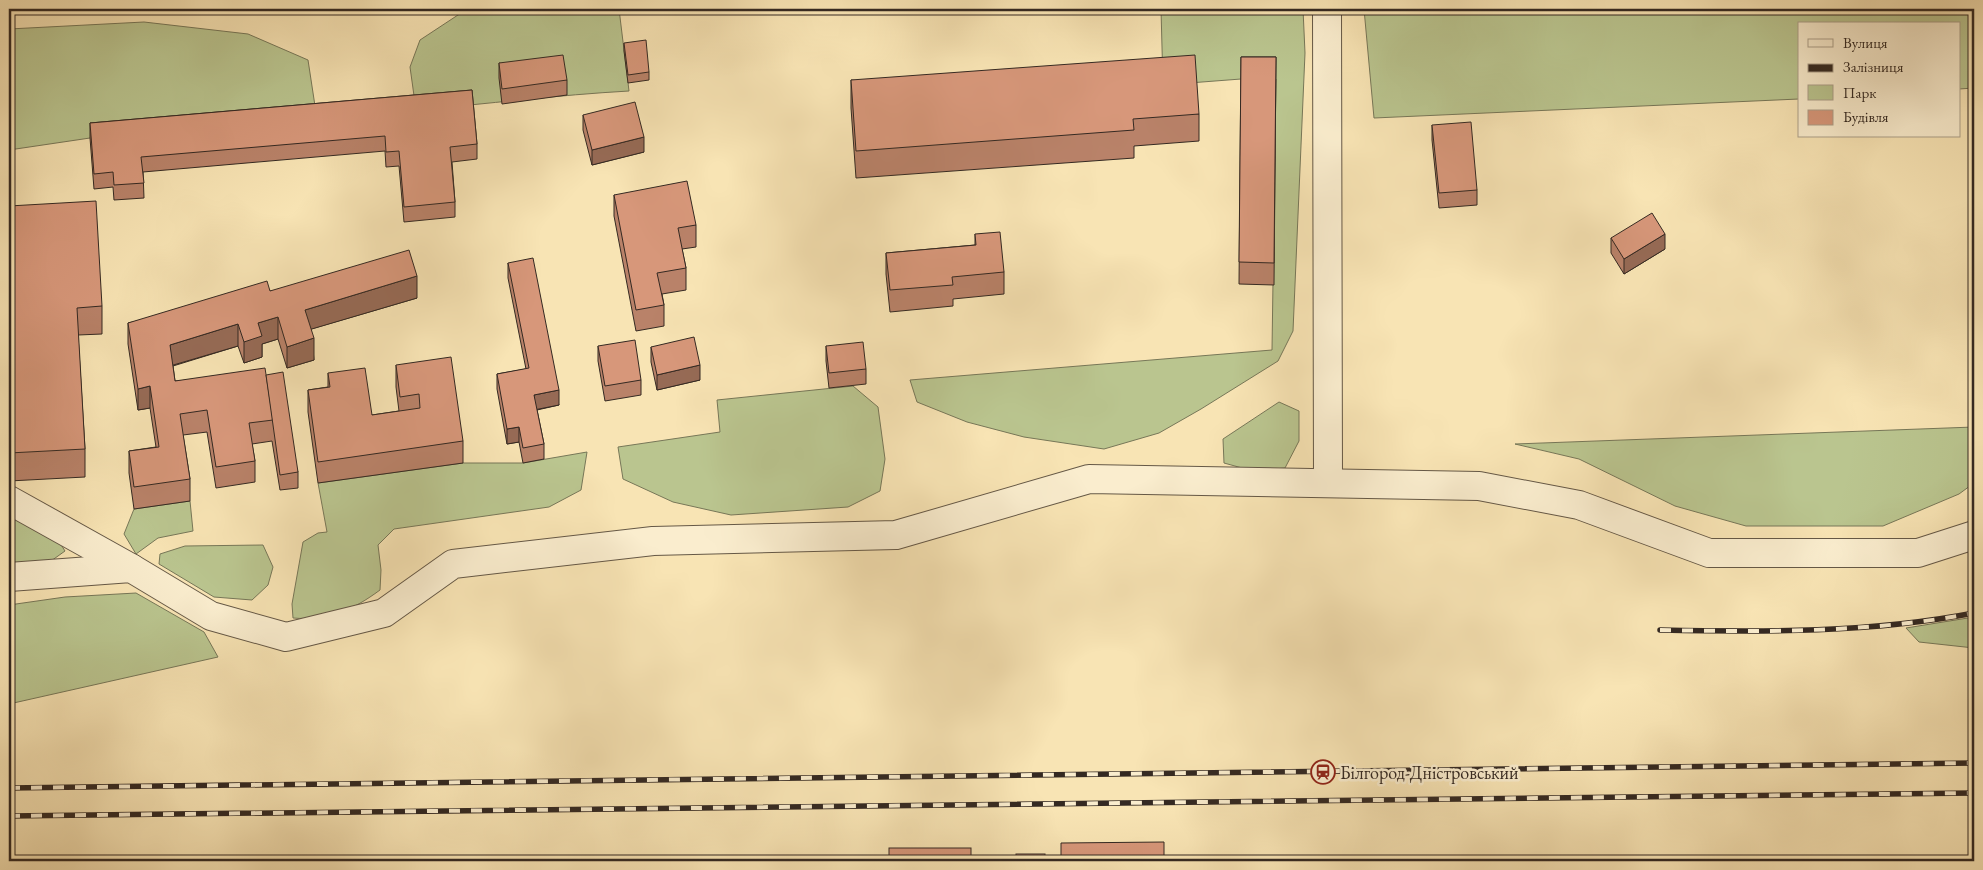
<svg xmlns="http://www.w3.org/2000/svg" width="1983" height="870" viewBox="0 0 1983 870" font-family="'EB Garamond',serif">
<style>
.green{fill:#bac58f;stroke:#777758}
.lines{fill:none;stroke-linecap:round;stroke-linejoin:round}
.minor-casing{stroke:#655846;stroke-width:30}
.minor{stroke:#faedce;stroke-width:28}
.rail-casing{stroke:#342922;stroke-width:5.5}
.rail{stroke:#faedce;stroke-width:4;stroke-dasharray:11;stroke-linecap:butt}
.wall{fill:#b98269;stroke:#342922}
.shaded-wall{fill:#966a55;stroke:#342922}
.building{fill:#d7977a;stroke:#342922}
.labels{text-anchor:middle;dominant-baseline:central;stroke-width:5;stroke-linejoin:round;paint-order:stroke}
.poi-label{font-size:18px;fill:#342922;stroke:#faedce;text-anchor:start}
</style>
<rect width="100%" height="100%" fill="#f8e4b4"/>
<filter id="stains"><feTurbulence type="fractalNoise" baseFrequency=".004" numOctaves="4"/><feColorMatrix values="0 0 0 0 .2 0 0 0 0 .09 0 0 0 0 .02 0 0 0 .5 -.17"/></filter>
<radialGradient id="worn" r=".72"><stop offset=".6" stop-color="#630" stop-opacity="0"/><stop offset="1" stop-color="#630" stop-opacity=".3"/></radialGradient>
<g class="green">
<path d="M496,9h123l10,82c-72,4 -142,13 -213,19l-6,-43 10,-27 41,-27z"/>
<polygon points="1161,9 1303,9 1305,53 1293,331 1278,361 1201,409 1159,433 1104,449 1024,437 967,422 917,402 910,380 1272,350 1276,79 1241,79 1163,85"/>
<polygon points="1364,9 1974,9 1974,88 1959,89 1959,24 1799,24 1799,99 1374,118"/>
<polygon points="144,22 248,34 308,60 317,119 90,138 9,150 9,29"/>
<polygon points="853,386 878,407 885,459 880,491 848,507 731,515 673,502 623,479 618,447 720,432 717,400"/>
<polygon points="1279,402 1299,411 1299,441 1285,468 1253,471 1224,463 1223,439"/>
<polygon points="1974,427 1974,483 1959,494 1883,526 1746,526 1675,506 1579,459 1515,444"/>
<path d="M587,452l-6,38 -32,17 -155,22 -16,16 3,25 -1,20c-27,20 -52,31 -87,28l-1,-14 11,-62 15,-9 9,-1 -9,-49 145,-20h60z"/>
<polygon points="190,501 193,531 158,538 136,554 124,534 134,509"/>
<polygon points="9,514 58,540 65,551 51,561 9,567"/>
<polygon points="263,545 273,567 268,585 252,600 214,597 159,564 160,554 185,546"/>
<polygon points="136,593 204,632 218,657 9,704 9,605 65,597"/>
<polygon points="1974,617 1974,648 1919,642 1906,628"/>
</g>
<g class="lines">
<g class="minor-casing">
<g id="minor">
<polyline points="1327,9 1328,483"/>
<polyline points="9,500 131,568"/>
<polyline points="9,577 131,568 211,616 286,637 384,613 453,564 653,541 896,535 1089,479 1479,486 1579,505 1709,553 1918,553 1974,535"/>
</g>
</g>
<use href="#minor" class="minor"/>
<g class="rail-casing">
<g id="rail">
<path d="M1660,630c105,2 210,3 314,-17"/>
<polyline points="9,788 1974,763"/>
<polyline points="9,816 1974,793"/>
</g>
</g>
<use href="#rail" class="rail"/>
</g>
<g class="wall">
<polygon points="624,43 649,72 649,80 628,83 624,51"/>
<polygon points="1241,57 1276,57 1274,285 1239,284"/>
<polygon points="499,63 567,80 567,95 502,104 499,78"/>
<polygon points="851,80 1199,114 1199,141 1134,146 1134,158 856,178 851,108"/>
<polygon points="472,90 477,144 477,159 452,162 455,202 455,217 404,222 399,166 386,167 385,151 143,172 144,198 114,200 113,187 94,189 90,138 90,123"/>
<polygon points="583,115 644,152 592,165 583,130"/>
<polygon points="1432,125 1477,190 1477,205 1439,208 1432,140"/>
<polygon points="614,195 696,225 696,247 682,249 686,268 686,290 662,294 664,305 664,326 636,331 614,216"/>
<polygon points="9,206 102,306 102,334 78,335 85,449 85,477 9,481"/>
<polygon points="975,234 1004,272 1004,294 953,299 953,306 890,312 886,274 886,253 975,245"/>
<polygon points="1611,238 1665,249 1624,274 1611,253"/>
<polygon points="508,263 559,405 537,410 544,444 544,459 523,463 519,442 507,444 497,389 497,374 526,369 508,278"/>
<polygon points="270,291 417,298 311,329 314,360 287,368 278,339 262,344 262,357 244,363 238,346 173,366 175,381 266,375 298,472 298,488 280,490 272,441 252,444 255,461 255,482 216,488 207,432 183,435 190,479 190,501 134,509 129,473 129,451 156,447 150,408 138,410 128,344 128,323"/>
<polygon points="598,346 641,380 641,395 605,401 598,361"/>
<polygon points="826,346 866,369 866,384 829,388 826,361"/>
<polygon points="651,347 700,380 657,390 651,362"/>
<polygon points="396,365 463,441 463,463 318,483 308,412 308,390 328,387 328,373 372,415 399,411 396,387"/>
</g>
<g class="shaded-wall">
<polygon points="644,137 644,152 592,165 592,150"/>
<polygon points="1665,234 1665,249 1624,274 1624,259"/>
<polygon points="417,276 417,298 305,331 305,310"/>
<polygon points="278,317 278,339 262,344 262,357 244,363 244,342 258,323"/>
<polygon points="238,324 238,346 170,366 170,345"/>
<polygon points="314,338 314,360 287,368 287,347"/>
<polygon points="700,365 700,380 657,390 657,375"/>
<polygon points="150,386 150,408 138,410 138,389"/>
<polygon points="559,390 559,405 534,410 534,395"/>
<polygon points="519,427 519,442 507,444 507,429"/>
</g>
<g class="building">
<polygon points="646,40 649,72 628,75 624,43"/>
<polygon points="563,55 567,80 502,89 499,63"/>
<polygon points="1195,55 1199,114 1133,119 1134,130 856,151 851,80"/>
<polygon points="1241,57 1276,57 1274,263 1239,262"/>
<polygon points="472,90 477,144 450,147 455,202 404,207 399,151 386,152 385,136 141,157 144,183 114,185 113,172 94,174 90,123"/>
<polygon points="635,102 644,137 592,150 583,115"/>
<polygon points="1471,122 1477,190 1439,193 1432,125"/>
<polygon points="687,181 696,225 678,228 686,268 657,273 664,305 636,310 614,195"/>
<polygon points="96,201 102,306 77,308 85,449 9,453 9,206"/>
<polygon points="1652,213 1665,234 1624,259 1611,238"/>
<polygon points="1000,232 1004,272 952,277 953,285 890,290 886,253 976,245 975,234"/>
<polygon points="409,250 417,276 305,310 314,338 287,347 278,317 258,323 262,336 244,342 238,324 170,345 175,381 265,368 273,420 249,423 255,461 216,467 207,410 180,414 190,479 134,487 129,451 159,447 150,386 138,389 128,323 267,281 270,291"/>
<polygon points="533,258 559,390 534,395 544,444 523,448 519,427 507,429 497,374 529,368 508,263"/>
<polygon points="694,337 700,365 657,375 651,347"/>
<polygon points="635,340 641,380 605,386 598,346"/>
<polygon points="863,342 866,369 829,373 826,346"/>
<polygon points="451,357 463,441 318,462 308,390 330,387 328,373 365,368 372,415 420,408 419,394 400,397 396,365"/>
<polygon points="283,372 298,472 280,475 266,375"/>
<polygon points="1164,842 1164,861 1061,861 1061,843"/>
<rect x="889" y="848" width="82" height="13"/>
<rect x="1016" y="854" width="29" height="7"/>
</g>
<defs>
<g id="station-ring" transform="scale(1.25)"><circle r="9.5" fill="#faedce" stroke="#8f2418" stroke-width="1.5"/><path d="M-3-6H3Q5-6 5-4V2Q5 4 3 4L4.5 6H3L1.5 4h-3L-3 6H-4.5L-3 4Q-5 4-5 2V-4Q-5-6-3-6ZM-3.5-4v3h7v-3ZM-3.5 1v1.5H-2V1ZM2 1v1.5H3.5V1Z" fill="#8f2418"/></g>
</defs>
<g fill-rule="evenodd">
<use href="#station-ring" x="1323" y="772"/>
</g>
<g class="labels">
<g class="poi-label">
<text x="1340" y="772">Білгород-Дністровський</text>
</g>
</g>
<rect width="1983" height="870" fill="none" stroke="#f8e4b4" stroke-width="30"/>
<rect x="10" y="10" width="1963" height="850" fill="none" stroke="#342922" stroke-width="2.5"/>
<rect x="15" y="15" width="1953" height="840" fill="none" stroke="#342922"/>
<rect x="1798" y="22" width="162" height="115" fill="#faedce" stroke="#ab9f89"/>
<rect x="1808" y="39" width="25" height="8" fill="#faedce" stroke="#ab9f89"/>
<text x="1843" y="48" font-size="15" fill="#342922">Вулиця</text>
<rect x="1808" y="64" width="25" height="8" fill="#342922" stroke="#ab9f89"/>
<text x="1843" y="72" font-size="15" fill="#342922">Залізниця</text>
<rect x="1808" y="85" width="25" height="15" fill="#bac58f" stroke="#ab9f89"/>
<text x="1843" y="98" font-size="15" fill="#342922">Парк</text>
<rect x="1808" y="110" width="25" height="15" fill="#d7977a" stroke="#ab9f89"/>
<text x="1843" y="122" font-size="15" fill="#342922">Будівля</text>
<rect width="100%" height="100%" filter="url(#stains)"/>
<rect width="100%" height="100%" fill="url(#worn)"/>
</svg>
